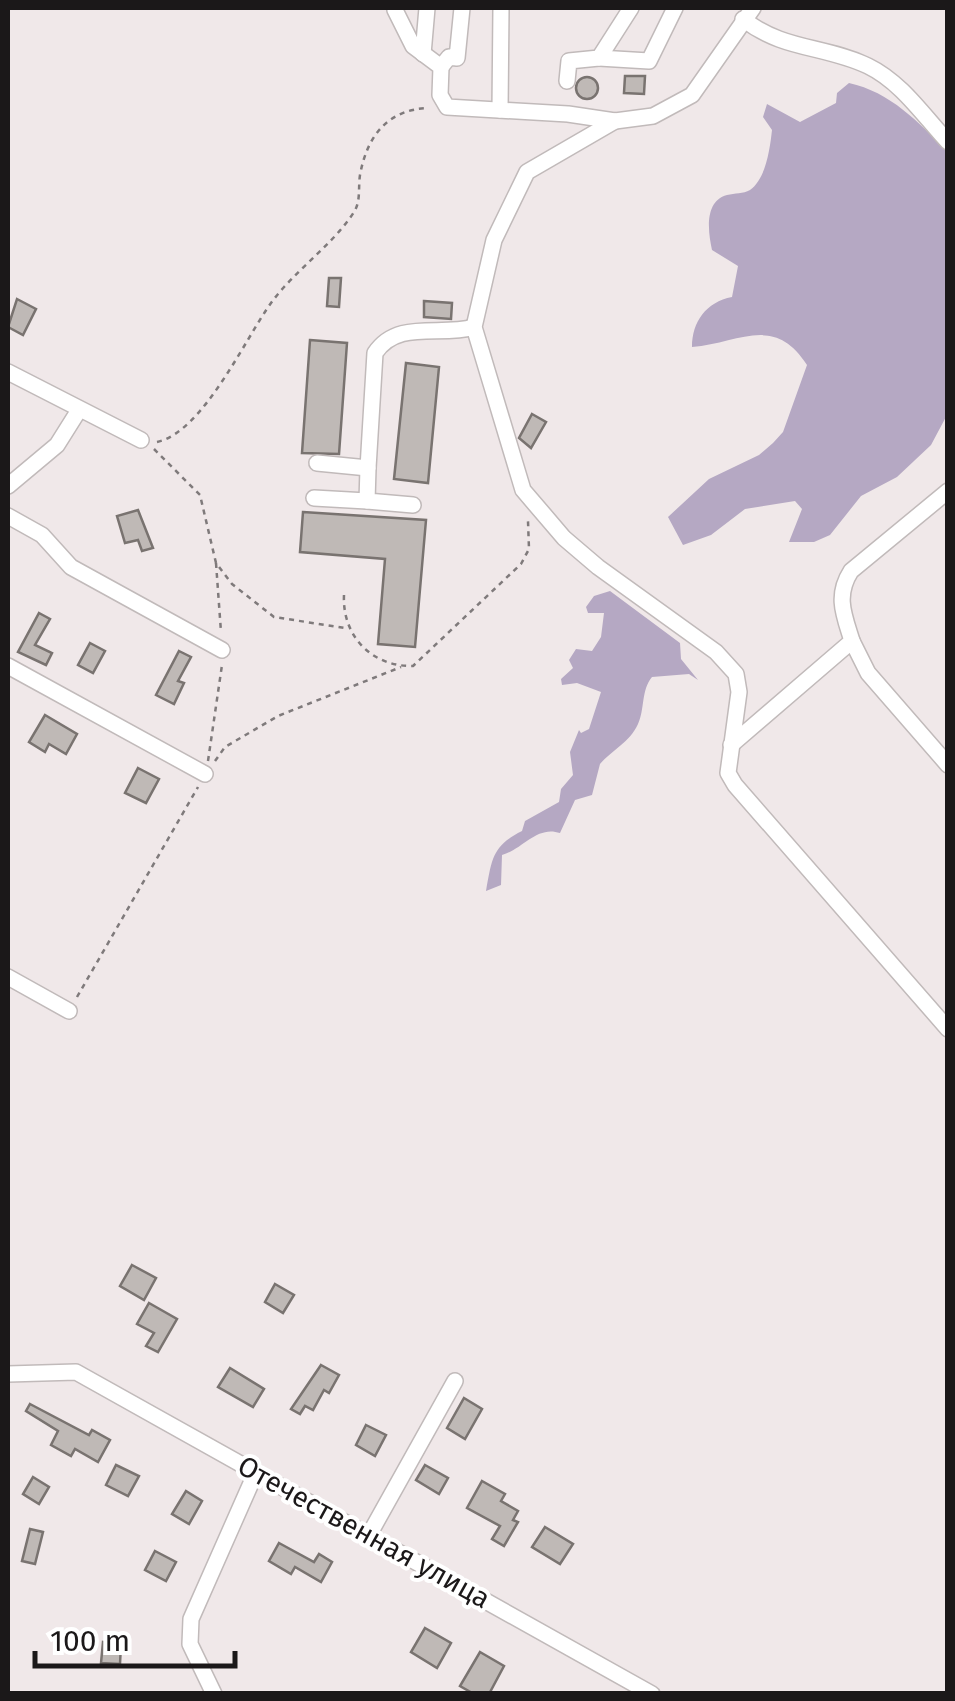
<svg xmlns="http://www.w3.org/2000/svg" width="955" height="1701" viewBox="0 0 955 1701" font-family="'Fira Sans',sans-serif">
<style>
.water{fill:#b5a8c3}
.building{fill:#bfb9b6;stroke:#797370;stroke-width:2.5}
.lines{fill:none;stroke-linecap:round;stroke-linejoin:round}
.minor-casing{stroke:#c1baba;stroke-width:18}
.path{stroke:#7f7a7b;stroke-width:2.5;stroke-dasharray:5 5;stroke-linecap:butt}
.minor{stroke:#fff;stroke-width:15}
.labels{text-anchor:middle;dominant-baseline:central;stroke-width:8;stroke-linejoin:round;paint-order:stroke}
.street-label{font-size:28px;fill:#1b1819;stroke:#fff}
</style>
<rect width="100%" height="100%" fill="#f0e8e9"/>
<g class="water">
<path d="M849,83c41,9 70,39 98,69v263l-16,30 -34,32 -36,19 -31,39 -16,7h-25l13,-33 -7,-8 -50,8 -34,26 -28,10 -15,-28 41,-38 50,-24 14,-12 10,-11 24,-67c-33,-52 -69,-21 -115,-18 0,-25 14,-45 40,-50l6,-31 -26,-16c-4,-18 -8,-49 15,-55 8,-2 16,-1 23,-5 16,-11 20,-42 22,-60l-9,-13 4,-13 33,18 36,-19 1,-10z"/>
<path d="M610,591l70,52 1,16 17,21 -9,-6 -37,3c-11,13 -7,32 -14,47 -8,18 -26,26 -38,40l-8,31 -17,5 -15,33c-23,-8 -37,16 -58,22l-1,30 -15,6c6,-32 6,-45 36,-60l3,-10 34,-19 2,-13 12,-14 -3,-23 9,-22 2,3 8,-4 12,-37 -24,-9 -15,2 -1,-6 12,-11 -4,-8 7,-11 16,2 9,-14 3,-24h-16l-2,-6 8,-11z"/>
</g>
<g class="building">
<polygon points="625,76 645,76 644,94 624,93"/>
<circle cx="587" cy="88" r="11"/>
<polygon points="329,278 341,278 339,307 327,306"/>
<polygon points="17,299 36,309 23,335 8,327"/>
<polygon points="424,301 452,303 451,319 424,317"/>
<polygon points="310,340 347,343 339,454 302,453"/>
<polygon points="406,363 439,367 428,483 394,479"/>
<polygon points="532,414 546,422 531,448 519,438"/>
<polygon points="138,510 153,548 142,551 138,540 125,543 117,516"/>
<polygon points="303,512 426,520 415,647 378,644 385,559 300,552"/>
<polygon points="39,613 50,619 35,645 52,653 46,665 18,652"/>
<polygon points="90,643 105,651 93,673 78,665"/>
<polygon points="179,651 191,657 178,681 184,683 174,704 156,695"/>
<polygon points="45,715 77,734 66,754 49,744 45,752 29,742"/>
<polygon points="138,768 159,779 146,803 125,793"/>
<polygon points="132,1265 156,1278 144,1300 120,1286"/>
<polygon points="275,1284 294,1295 283,1313 265,1302"/>
<polygon points="149,1303 177,1319 158,1352 146,1346 154,1333 137,1324"/>
<polygon points="321,1365 339,1375 329,1393 324,1390 313,1410 305,1406 300,1414 291,1409"/>
<polygon points="230,1368 264,1389 253,1407 218,1387"/>
<polygon points="464,1398 482,1409 465,1439 447,1428"/>
<polygon points="30,1404 89,1435 92,1430 110,1440 98,1462 75,1449 71,1456 51,1445 58,1431 26,1411"/>
<polygon points="366,1425 386,1435 375,1456 356,1445"/>
<polygon points="116,1465 139,1476 128,1496 106,1485"/>
<polygon points="425,1465 448,1478 439,1494 416,1480"/>
<polygon points="33,1477 49,1487 39,1504 23,1494"/>
<polygon points="482,1481 505,1494 501,1501 518,1511 513,1520 518,1522 504,1546 492,1539 500,1526 467,1508"/>
<polygon points="186,1491 202,1501 189,1524 172,1514"/>
<polygon points="545,1527 573,1544 560,1564 532,1547"/>
<polygon points="30,1529 43,1532 35,1564 22,1561"/>
<polygon points="279,1543 314,1562 319,1554 332,1562 321,1582 295,1567 291,1574 269,1561"/>
<polygon points="155,1551 176,1562 166,1581 145,1570"/>
<polygon points="425,1628 451,1643 437,1668 411,1652"/>
<polygon points="103,1642 121,1644 120,1664 101,1663"/>
<polygon points="480,1652 504,1666 489,1694 474,1694 460,1686"/>
</g>
<g class="lines">
<g class="minor-casing">
<g id="minor">
<polyline points="395,10 413,46 441,67 440,95 447,107 568,114 615,121 653,116 692,95 753,8"/>
<path d="M743,19c41,32 81,26 125,47 33,16 55,49 80,76"/>
<polyline points="423,54 427,8"/>
<polyline points="599,58 649,61 675,8"/>
<polyline points="441,67 449,57 457,58 462,8"/>
<polyline points="567,81 569,61 599,58 631,8"/>
<polyline points="500,110 501,8"/>
<polyline points="615,121 527,172 494,240 474,327 523,490 564,538 598,567 716,652 736,674 739,692 728,773 735,785 948,1029"/>
<polyline points="8,372 141,440"/>
<path d="M317,463l51,5 7,-115c23,-34 65,-16 99,-26"/>
<polyline points="368,468 367,501 413,505"/>
<polyline points="8,486 57,445 79,410"/>
<polyline points="314,498 367,501"/>
<polyline points="8,516 42,535 71,567 222,650"/>
<polyline points="852,641 868,673 948,765"/>
<polyline points="8,666 205,774"/>
<path d="M731,745l121,-104c-8,-26 -17,-45 -1,-70l97,-80"/>
<polyline points="8,977 69,1011"/>
<polyline points="8,1374 76,1372 652,1694"/>
<polyline points="369,1535 455,1381"/>
<polyline points="214,1694 190,1644 191,1619 256,1472"/>
</g>
</g>
<g class="path">
<path d="M157,442c46,-10 88,-103 114,-139 24,-33 61,-57 83,-91 7,-11 4,-24 6,-37 7,-39 28,-66 69,-67"/>
<polyline points="154,449 200,495 216,563 232,584 274,617 345,628"/>
<polyline points="216,563 221,632"/>
<path d="M344,595c-2,41 28,72 69,71l108,-102 8,-15 -1,-28"/>
<polyline points="208,761 222,665"/>
<polyline points="215,761 225,747 278,716 401,667"/>
<polyline points="77,997 198,787"/>
</g>
<use href="#minor" class="minor"/>
</g>
<g class="labels">
<g class="street-label">
<text transform="translate(364 1532) rotate(29)">Отечественная улица</text>
</g>
</g>
<rect width="955" height="1701" fill="none" stroke="#1b1819" stroke-width="20"/>
<path d="M35 1651v15h200v-15" fill="none" stroke="#1b1819" stroke-width="5"/>
<text x="50" y="1651" font-size="30" fill="#1b1819" stroke="#ffffff" stroke-width="8" paint-order="stroke">100 m</text>
</svg>
